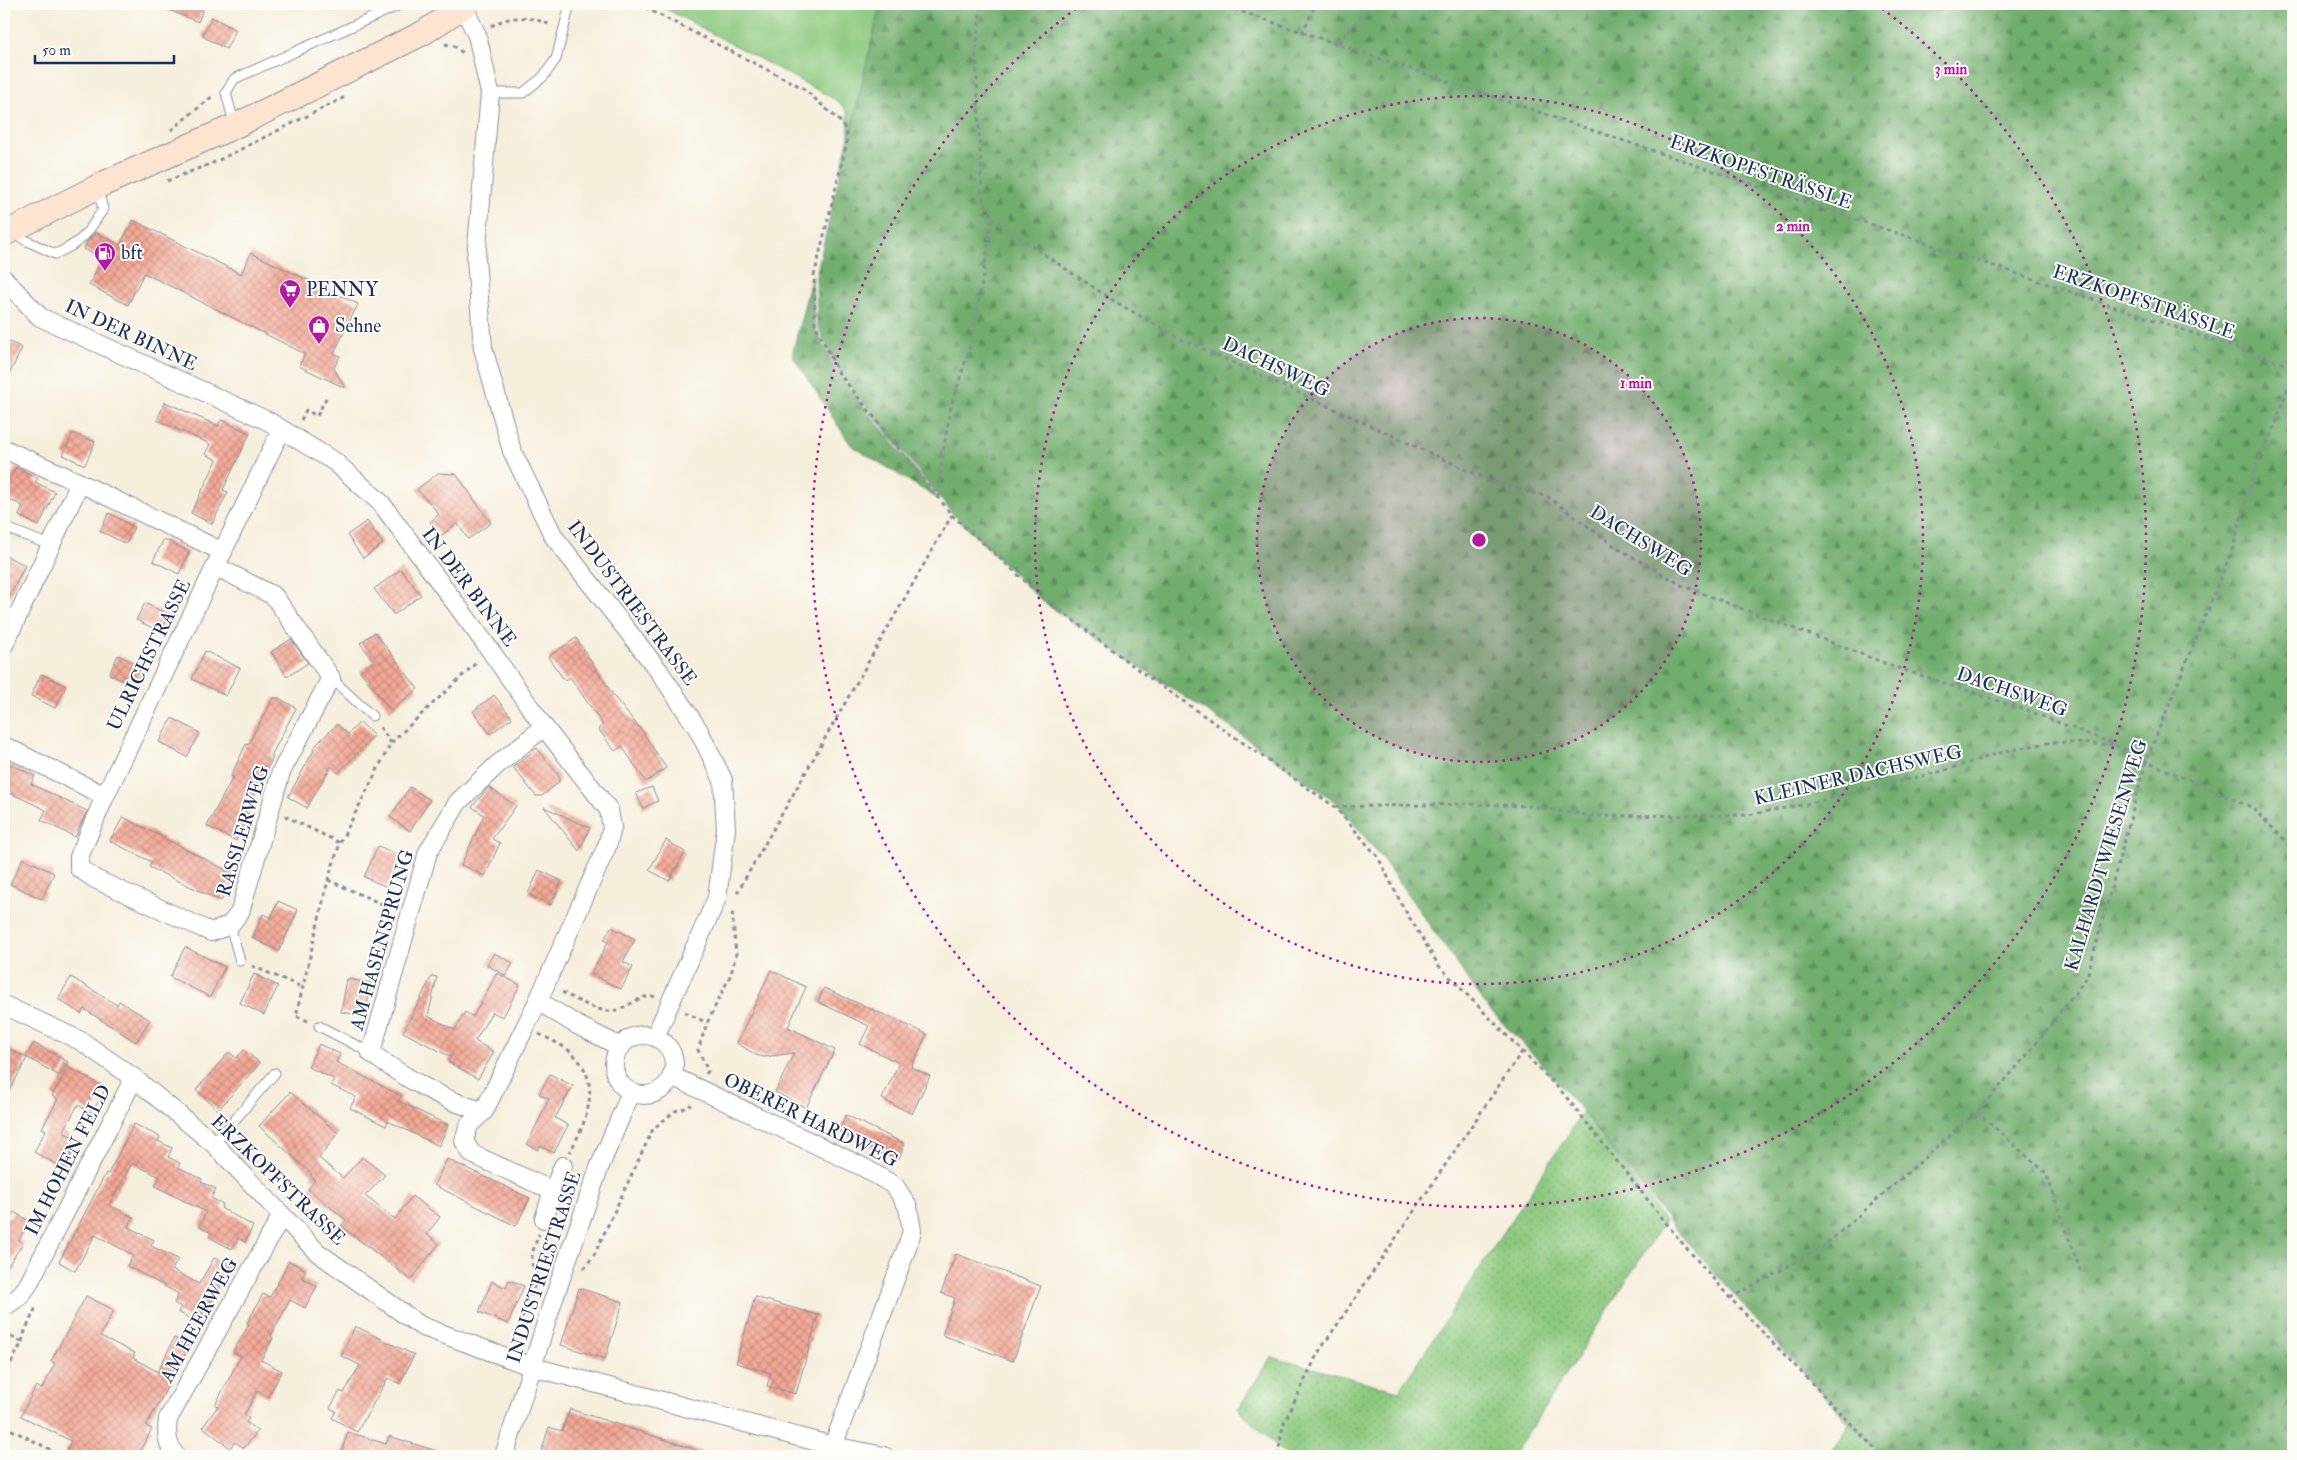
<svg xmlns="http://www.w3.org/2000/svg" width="2297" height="1460" viewBox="0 0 2297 1460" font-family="'IM FELL Double Pica',serif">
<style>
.grass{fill:url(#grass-dots);stroke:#547c6e}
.forest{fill:url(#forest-firs);stroke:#466e66}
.green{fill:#8cc97e;stroke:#547c6e}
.building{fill:url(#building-cross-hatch)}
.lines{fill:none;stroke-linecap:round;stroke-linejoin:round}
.lane-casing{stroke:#888e9c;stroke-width:11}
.street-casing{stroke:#888e9c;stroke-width:20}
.secondary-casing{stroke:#888e9c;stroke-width:26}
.path{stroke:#888e9c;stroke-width:3;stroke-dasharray:4 4;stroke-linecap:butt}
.lane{stroke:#fff;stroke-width:9}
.street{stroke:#fff;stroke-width:18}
.secondary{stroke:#fde4d1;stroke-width:24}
.ring{fill:none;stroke:#b5179e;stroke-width:2.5;stroke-dasharray:2.5 5}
.labels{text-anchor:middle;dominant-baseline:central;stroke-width:4;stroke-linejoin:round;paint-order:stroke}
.street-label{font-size:19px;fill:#1b2f5e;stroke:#fdfcf7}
.poi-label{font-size:19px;fill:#1b2f5e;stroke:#fdfcf7;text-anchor:start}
.centre{fill:#b5179e;stroke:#fdfcf7;stroke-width:2.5}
.ring-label{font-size:15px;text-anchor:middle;font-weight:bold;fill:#b5179e;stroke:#fdfcf7;stroke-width:4;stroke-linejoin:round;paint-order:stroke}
</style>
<defs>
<pattern id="grass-dots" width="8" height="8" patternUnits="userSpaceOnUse" patternTransform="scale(1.25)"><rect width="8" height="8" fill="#8cc97e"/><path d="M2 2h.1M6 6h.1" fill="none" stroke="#72a46a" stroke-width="1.8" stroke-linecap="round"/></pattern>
<pattern id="forest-firs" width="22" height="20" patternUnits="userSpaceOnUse" patternTransform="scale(1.25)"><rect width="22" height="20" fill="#71ad6d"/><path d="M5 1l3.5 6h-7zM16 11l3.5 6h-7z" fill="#5c8d5d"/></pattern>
<pattern id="building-cross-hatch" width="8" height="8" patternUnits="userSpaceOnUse" patternTransform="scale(1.25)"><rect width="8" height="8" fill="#f4a895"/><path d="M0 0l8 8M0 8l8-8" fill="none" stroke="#c5897d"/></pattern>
</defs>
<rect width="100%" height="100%" fill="#fdfcf7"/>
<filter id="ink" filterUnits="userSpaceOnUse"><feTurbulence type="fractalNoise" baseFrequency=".02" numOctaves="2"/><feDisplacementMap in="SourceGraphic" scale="10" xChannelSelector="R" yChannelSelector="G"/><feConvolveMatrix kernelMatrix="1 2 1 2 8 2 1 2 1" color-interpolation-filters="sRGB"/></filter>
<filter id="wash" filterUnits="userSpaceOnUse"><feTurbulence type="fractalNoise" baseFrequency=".0096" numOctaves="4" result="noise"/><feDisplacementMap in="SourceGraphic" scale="20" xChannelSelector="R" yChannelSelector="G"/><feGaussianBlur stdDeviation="1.12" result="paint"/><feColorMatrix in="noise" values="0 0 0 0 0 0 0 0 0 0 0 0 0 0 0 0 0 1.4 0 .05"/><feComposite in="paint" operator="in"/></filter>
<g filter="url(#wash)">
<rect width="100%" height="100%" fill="#f5eedb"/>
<g class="grass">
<polygon points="1583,1112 1665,1221 1513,1456 1287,1456 1238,1409 1271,1357 1399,1391"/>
<polygon points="1849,1423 1887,1456 1829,1456"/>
</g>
<g class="forest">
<polygon points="880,4 2293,4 2293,1456 1888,1456 1849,1423 1678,1232 1583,1112 1541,1063 1489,1009 1381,857 1337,803 1230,727 1043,602 953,514 838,371 817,324 816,276"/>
<polygon points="812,275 814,325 837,373 938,499 851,445 792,355"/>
</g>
<polygon class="green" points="657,4 880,4 849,139 848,113 838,101"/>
<g id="blocks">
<g class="building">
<polygon points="154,4 205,4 198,22"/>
<polygon points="212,17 236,30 226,49 202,36"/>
<polygon points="133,220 241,274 251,253 358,304 334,353 340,356 334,368 345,388 299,366 305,354 144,273 128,305 89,285 102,258 84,249 87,242 95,232 120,245"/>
<polygon points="4,339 22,348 4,385"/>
<polygon points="165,402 218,426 221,420 250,433 223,490 228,492 212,524 191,513 217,460 205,454 210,444 157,420"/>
<polygon points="73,433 95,442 85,465 63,455"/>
<polygon points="16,467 38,478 35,482 55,492 39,526 19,516 23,506 4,497 4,490"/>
<polygon points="438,473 456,474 491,523 468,539 457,523 441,536 430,522 439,514 417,489"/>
<polygon points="109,513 134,527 126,544 100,531"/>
<polygon points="367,521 383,544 363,558 347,535"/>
<polygon points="164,539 189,552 179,574 153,561"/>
<polygon points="4,555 25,565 4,608"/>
<polygon points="401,569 421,595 394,615 374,589"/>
<polygon points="145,603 169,615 161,632 136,620"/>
<polygon points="375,632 418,689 390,710 360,671 374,661 360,643"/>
<polygon points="576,638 615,698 642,731 666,768 646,782 622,746 615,751 598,729 603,725 570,677 565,681 548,657"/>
<polygon points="291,639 308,663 287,677 271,652"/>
<polygon points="205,651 240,668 226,696 192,679"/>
<polygon points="118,655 143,667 134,686 109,674"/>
<polygon points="41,674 66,686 55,708 31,696"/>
<polygon points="494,695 512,718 490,734 473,711"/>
<polygon points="273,698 279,698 296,708 271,756 273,757 245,812 250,815 236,841 207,826 233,777 231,776 246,744 248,745"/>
<polygon points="172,718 200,733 187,757 159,742"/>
<polygon points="360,722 374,736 338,773 331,766 307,808 288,797 314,750 313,748 337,724 348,734"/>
<polygon points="537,748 559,776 559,782 542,796 536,796 513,767"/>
<polygon points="4,761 35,776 31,784 87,811 75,837 41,820 46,810 4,790"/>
<polygon points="410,787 430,800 410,831 390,817"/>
<polygon points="489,787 516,806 492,839 500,843 485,876 461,865 484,815 472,807"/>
<polygon points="652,787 658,801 643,808 636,793"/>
<polygon points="544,807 590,828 579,851"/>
<polygon points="123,817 234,874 221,901 149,867 152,862 110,841"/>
<polygon points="666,840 685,852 669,881 649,870"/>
<polygon points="378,846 401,856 387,887 364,877"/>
<polygon points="23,858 54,873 42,899 10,884"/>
<polygon points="539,870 562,881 551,905 528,894"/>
<polygon points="278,901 298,910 279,951 252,938 263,914 271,918"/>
<polygon points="611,927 635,939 623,962 633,967 621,989 591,974 608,942 604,940"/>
<polygon points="185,947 225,967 210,997 170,977"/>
<polygon points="494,953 513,963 506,976 487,965"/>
<polygon points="771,970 806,987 788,1027 835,1050 806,1108 775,1092 794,1053 764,1057 756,1055 737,1043"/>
<polygon points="497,973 520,985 503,1017 492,1012 475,1041 494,1052 478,1079 448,1062 451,1057 403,1032 432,976 437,977 428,1016 455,1030 465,1012 473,1017"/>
<polygon points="254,974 278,986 264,1015 240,1003"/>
<polygon points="71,977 117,1005 119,1001 150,1020 136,1042 84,1009 81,1014 58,999"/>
<polygon points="347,979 371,983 365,1016 341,1012"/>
<polygon points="824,988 927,1034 911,1067 930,1076 912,1114 882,1099 899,1063 860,1044 869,1026 818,1002"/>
<polygon points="34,1043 68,1062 60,1076 26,1057"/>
<polygon points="319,1044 340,1054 336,1062 401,1096 398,1101 448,1125 439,1146 388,1121 386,1126 350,1108 356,1097 331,1085 334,1079 308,1067"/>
<polygon points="4,1046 27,1058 4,1101"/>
<polygon points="244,1050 260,1063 218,1110 196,1090 229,1052 236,1058"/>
<polygon points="68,1067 106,1088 92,1113 78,1105 63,1132 78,1140 63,1168 34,1152 46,1130 42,1128 58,1099 52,1096"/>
<polygon points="550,1074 573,1086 555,1118 568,1125 554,1153 540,1146 538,1150 527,1144 549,1099 539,1094"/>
<polygon points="290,1092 338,1133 319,1158 343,1178 362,1157 385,1175 365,1196 395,1219 412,1196 440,1217 427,1234 439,1244 411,1280 341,1226 346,1220 308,1189 315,1180 310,1175 312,1174 259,1126"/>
<polygon points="846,1115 905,1144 898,1160 839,1131"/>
<polygon points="134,1124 160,1137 158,1141 172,1148 168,1157 180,1163 178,1167 202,1179 201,1182 216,1189 211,1198 223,1204 221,1208 253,1226 245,1242 238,1238 232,1249 220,1243 209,1237 211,1233 199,1226 206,1212 155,1186 160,1177 132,1163 109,1205 133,1217 128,1227 154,1240 151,1246 178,1259 172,1270 199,1284 214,1258 230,1267 201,1319 196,1317 194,1321 178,1312 181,1307 174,1303 179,1294 127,1266 133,1255 95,1235 75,1271 59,1262 106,1173 108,1174"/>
<polygon points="447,1159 530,1198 516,1226 434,1185"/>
<polygon points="14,1212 29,1221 19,1240 23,1243 4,1272 4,1214 10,1218"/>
<polygon points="956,1254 1041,1286 1013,1361 942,1335 955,1298 941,1293"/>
<polygon points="289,1261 306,1270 302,1278 317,1286 305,1308 290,1300 271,1336 273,1338 261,1360 282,1371 268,1397 257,1391 244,1415 249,1418 246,1422 258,1431 244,1448 235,1442 230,1448 203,1427 218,1406 215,1405 241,1356 233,1352 249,1324 247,1323 263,1294 270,1297"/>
<polygon points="509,1280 524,1286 508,1324 479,1312 492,1281 506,1288"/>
<polygon points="579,1288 623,1302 605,1359 561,1345"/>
<polygon points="86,1296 114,1310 100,1336 135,1353 133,1358 158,1372 174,1338 190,1346 146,1426 152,1429 137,1456 64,1456 71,1441 21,1416 36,1386 42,1389 55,1363 51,1361"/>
<polygon points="755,1297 818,1315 796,1394 767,1386 771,1373 736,1363"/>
<polygon points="355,1326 414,1355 400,1384 388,1378 357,1432 332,1418 336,1411 330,1408 340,1391 344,1393 360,1365 341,1356"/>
<polygon points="570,1409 706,1453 705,1456 540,1456 549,1427 562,1431"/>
<polygon points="348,1432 386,1444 389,1436 443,1453 442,1456 340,1456"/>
</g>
</g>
</g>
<g filter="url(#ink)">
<use href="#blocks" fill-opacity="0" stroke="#888e9c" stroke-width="1"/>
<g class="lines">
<g class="lane-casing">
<g id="lane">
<polyline points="490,93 523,93 543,77 556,59 570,4"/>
<polyline points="235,126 226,93 234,79 402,4"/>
<path d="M14,232l11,8 30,14c27,-11 33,-21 48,-45l-6,-22"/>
<polyline points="4,527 52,546"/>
<polyline points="331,678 372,716"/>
<polyline points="230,925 240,961"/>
<polyline points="319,1026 371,1053"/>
<polyline points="214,1144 275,1073"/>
</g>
</g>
<g class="street-casing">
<g id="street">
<polyline points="463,6 477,35 490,93 476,259 483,348 512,451 554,537 659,671 698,729 723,780 726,829 717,898 655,1037"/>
<polyline points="4,279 40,317 268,421 335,462 381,503 490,650 544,727 609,810 612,828 607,846 538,1001 577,1025 621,1047"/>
<polyline points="4,449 80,483 223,552"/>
<polyline points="4,645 80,483"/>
<polyline points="4,746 105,796 281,430"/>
<polyline points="105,796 79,857 79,868 95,879 211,932 230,925 240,912 281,772 331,678 274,596 215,566"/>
<polyline points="538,1001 484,1111 469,1125 464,1141 472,1154 553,1191 544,1219"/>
<polyline points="4,1005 81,1041 134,1078 214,1144 317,1252 421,1326 533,1367 833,1446 884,1456"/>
<circle cx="644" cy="1065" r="30"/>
<polyline points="672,1076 863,1167 895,1186 908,1207 912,1231 906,1250 833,1446"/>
<path d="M484,1111c-35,-7 -84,-36 -113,-58l57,-201 30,-50 39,-37 47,-38"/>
<polyline points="553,1191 563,1166"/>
<polyline points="4,1307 19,1297 28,1285 134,1078"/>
<path d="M176,1456c-9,-11 -10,-22 -8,-37l114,-204"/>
<polyline points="504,1456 552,1304 599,1168 631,1092"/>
</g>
</g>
<g class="secondary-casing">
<polyline id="secondary" points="4,234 105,183 235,126 423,33 467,4"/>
</g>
<g class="path">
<polyline points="638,4 803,88 843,124 848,138 814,276 815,324 838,372 952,515 1045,599 1140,671 1335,807 1378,857 1403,907 1439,966 1563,1093 1678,1238 1730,1298 1882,1456"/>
<polyline points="1219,4 2293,367"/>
<path d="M491,26c21,-12 39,-10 60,-1"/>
<polyline points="1302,33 1316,4"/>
<polyline points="1338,43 1372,4"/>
<polyline points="445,44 454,46 463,53"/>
<polyline points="171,130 213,96"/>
<polyline points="167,181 215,162 347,96"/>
<polyline points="991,219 1114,301 1173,335 1491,481 1548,497 1616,547 1683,586 1895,667 2029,711 2116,745 2146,761 2251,807 2293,848"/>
<polyline points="301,420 306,410 317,416 327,396"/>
<polyline points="939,498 943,451 951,407 971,343 987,255 991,219 982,197 976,53 981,4"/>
<polyline points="380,727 391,743"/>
<polyline points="1335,807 1463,804 1529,806 1591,816 1748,815 1806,804 1939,772 2006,751 2053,742 2113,745"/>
<polyline points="285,816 340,843"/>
<polyline points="328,880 393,909"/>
<polyline points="737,893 952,515"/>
<polyline points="252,966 302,987"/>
<path d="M562,992c12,7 36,20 50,19 15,-2 32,-19 43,-14"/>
<polyline points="685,1012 707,1023"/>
<polyline points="308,1021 296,1016 328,880 340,843 391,743 477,662"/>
<path d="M539,1034c8,4 17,8 25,13 41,28 25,70 6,105"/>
<polyline points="706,1074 708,1071 698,1050 707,1023 731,974 736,954 732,911"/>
<polyline points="1977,1112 2046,1173 2081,1273"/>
<polyline points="584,1269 594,1255 653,1129 675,1111 689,1107 691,1104"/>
<polyline points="1730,1298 1823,1247 1977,1112 2029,1053 2087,977 2146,761 2233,548 2255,467 2275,425 2293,373"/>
<path d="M527,1325l-5,-7 16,-42c-11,-15 -5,-26 1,-42"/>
<polyline points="4,1333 22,1342 4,1376"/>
<polyline points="22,1342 25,1331 37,1305"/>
<polyline points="4,1426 63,1456"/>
<polyline points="1278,1456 1283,1425 1318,1353 1523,1050"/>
</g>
<use href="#lane" class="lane"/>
<use href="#street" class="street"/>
<use href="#secondary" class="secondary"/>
</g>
</g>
<circle cx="1479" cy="540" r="222" fill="#b5179e" fill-opacity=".12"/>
<g class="ring">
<circle cx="1479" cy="540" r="222"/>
<circle cx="1479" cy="540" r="444"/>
<path d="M1876 4A667 667 0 1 1 1082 4"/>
</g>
<defs>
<g id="fuel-pin" transform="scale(1.125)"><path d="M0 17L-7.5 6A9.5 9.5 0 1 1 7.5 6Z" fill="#b5179e" stroke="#fdfcf7"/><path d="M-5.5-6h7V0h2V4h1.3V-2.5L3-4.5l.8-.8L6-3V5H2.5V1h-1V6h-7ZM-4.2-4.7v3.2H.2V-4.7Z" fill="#fff"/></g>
<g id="supermarket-pin" transform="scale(1.125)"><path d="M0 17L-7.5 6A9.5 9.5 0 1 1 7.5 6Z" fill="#b5179e" stroke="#fdfcf7"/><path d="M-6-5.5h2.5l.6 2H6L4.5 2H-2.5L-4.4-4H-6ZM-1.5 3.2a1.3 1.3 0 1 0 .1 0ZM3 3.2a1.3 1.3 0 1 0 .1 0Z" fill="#fff"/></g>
<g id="shop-pin" transform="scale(1.125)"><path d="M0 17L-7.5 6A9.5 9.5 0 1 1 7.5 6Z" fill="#b5179e" stroke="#fdfcf7"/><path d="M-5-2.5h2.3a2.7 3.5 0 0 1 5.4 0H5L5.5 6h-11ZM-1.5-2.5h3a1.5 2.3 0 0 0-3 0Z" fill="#fff"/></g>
</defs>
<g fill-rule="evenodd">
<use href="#fuel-pin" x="105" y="253"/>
<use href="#supermarket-pin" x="290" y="290"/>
<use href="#shop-pin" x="319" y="326"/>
</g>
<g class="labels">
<g class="street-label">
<text transform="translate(1761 172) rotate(19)">ERZKOPFSTRÄSSLE</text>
<text transform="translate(2144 302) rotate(19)">ERZKOPFSTRÄSSLE</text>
<text transform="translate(131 335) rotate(25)">IN DER BINNE</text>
<text transform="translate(1276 367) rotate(25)">DACHSWEG</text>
<text transform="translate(1641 541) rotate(32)">DACHSWEG</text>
<text transform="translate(469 587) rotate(53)">IN DER BINNE</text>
<text transform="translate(632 603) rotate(53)">INDUSTRIESTRASSE</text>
<text transform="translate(149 655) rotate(-64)">ULRICHSTRASSE</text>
<text transform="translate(2012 692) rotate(19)">DACHSWEG</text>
<text transform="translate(1858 775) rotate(-13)">KLEINER DACHSWEG</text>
<text transform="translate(243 831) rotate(-73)">RASSLERWEG</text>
<text transform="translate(2106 855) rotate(-73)">KALHARDTWIESENWEG</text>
<text transform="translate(382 940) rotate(-74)">AM HASENSPRUNG</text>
<text transform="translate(811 1120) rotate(26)">OBERER HARDWEG</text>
<text transform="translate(68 1160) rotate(-63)">IM HOHEN FELD</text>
<text transform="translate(278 1180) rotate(44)">ERZKOPFSTRASSE</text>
<text transform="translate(544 1267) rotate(-72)">INDUSTRIESTRASSE</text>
<text transform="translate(199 1320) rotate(-61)">AM HEERWEG</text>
</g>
<g class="poi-label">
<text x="121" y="253">bft</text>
<text x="306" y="290">PENNY</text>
<text x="335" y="326">Sehne</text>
</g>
</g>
<circle cx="1479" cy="540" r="8" class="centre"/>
<g class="ring-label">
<text x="1951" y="74">3 min</text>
<text x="1793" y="231">2 min</text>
<text x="1636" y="388">1 min</text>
</g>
<rect width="2297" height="1460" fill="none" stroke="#fdfcf7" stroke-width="20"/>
<path d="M35 55v8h139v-8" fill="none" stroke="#1b2f5e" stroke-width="2.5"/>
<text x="42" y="55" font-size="15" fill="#1b2f5e" stroke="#fdfcf7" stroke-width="4" paint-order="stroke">50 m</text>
</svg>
